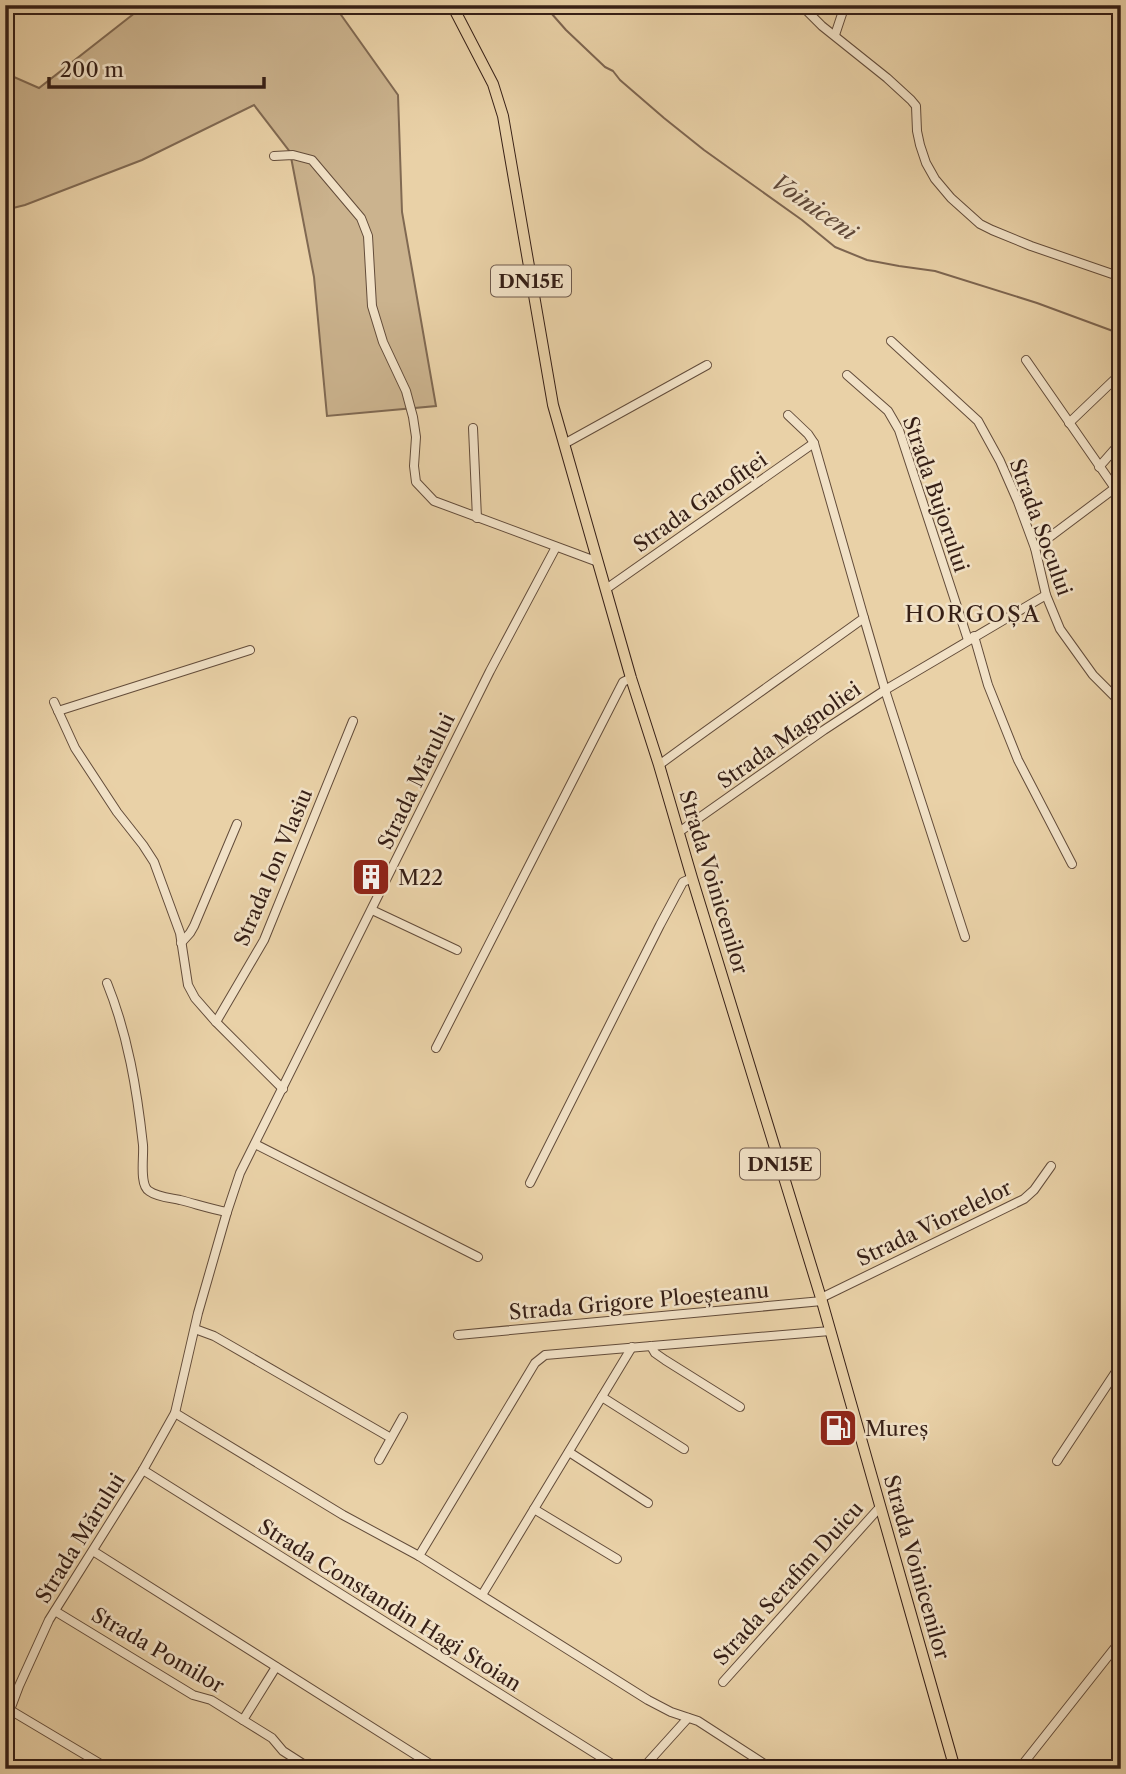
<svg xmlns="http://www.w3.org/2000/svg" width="1126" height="1774" viewBox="0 0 1126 1774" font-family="'Libre Caslon Text',serif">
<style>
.green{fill:#cbb38e;stroke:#806952;stroke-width:2}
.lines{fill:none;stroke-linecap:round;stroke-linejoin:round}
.stream{stroke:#7d6550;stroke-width:2}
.minor-casing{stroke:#634c3a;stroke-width:10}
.major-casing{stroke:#361f16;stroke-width:12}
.minor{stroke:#f1e1c6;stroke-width:8}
.major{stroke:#e9d1a7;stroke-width:10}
.labels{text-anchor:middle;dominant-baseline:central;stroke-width:5;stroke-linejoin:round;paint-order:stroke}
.shield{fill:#f1e1c6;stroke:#6e594b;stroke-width:2}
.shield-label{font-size:19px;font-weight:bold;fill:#361f16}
.street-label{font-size:21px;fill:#361f16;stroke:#f1e1c6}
.poi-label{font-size:21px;fill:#361f16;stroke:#f1e1c6;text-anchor:start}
.water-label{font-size:23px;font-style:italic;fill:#5f4838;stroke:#f1e1c6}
.neighbourhood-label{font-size:23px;letter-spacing:2px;fill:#361f16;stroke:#f1e1c6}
</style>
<rect width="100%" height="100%" fill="#e9d1a7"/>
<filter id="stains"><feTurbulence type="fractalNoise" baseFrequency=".00286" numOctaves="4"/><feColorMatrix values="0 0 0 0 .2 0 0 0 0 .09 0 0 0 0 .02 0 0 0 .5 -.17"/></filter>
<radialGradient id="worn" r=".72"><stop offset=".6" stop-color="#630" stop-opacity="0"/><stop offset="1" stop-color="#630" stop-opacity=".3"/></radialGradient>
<polygon class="green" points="145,5 334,5 398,95 402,212 436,406 327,416 314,277 290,152 254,105 142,160 25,205 5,210 5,73 39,88"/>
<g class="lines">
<polyline class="stream" points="544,5 566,30 605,67 613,71 620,80 664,118 704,150 802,220 835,247 867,260 899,266 935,271 1037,303 1121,334"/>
<g class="minor-casing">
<g id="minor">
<polyline points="801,5 822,26 887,78 911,100 916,106 917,131 920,145 926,163 935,179 951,198 980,224 992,230 1031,246 1121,277"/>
<polyline points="835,35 845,5"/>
<polyline points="274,156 293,155 312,160 361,218 368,236 372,306 383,342 406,391 413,417 416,437 414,466 416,482 434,501 598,562"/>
<polyline points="891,341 978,421 1000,461 1018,502 1035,548 1046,595 1060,629 1093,675 1121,703"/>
<polyline points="1026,360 1121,497"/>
<polyline points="847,375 888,411 899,430 968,640"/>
<polyline points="1069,423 1115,379"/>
<polyline points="473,428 477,518"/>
<polyline points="564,444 707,365"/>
<polyline points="1099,467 1121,442"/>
<polyline points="1035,548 1115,488"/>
<polyline points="606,589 814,443"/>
<polyline points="864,618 885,690 965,937"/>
<polyline points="974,636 988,685 1018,760 1072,864"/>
<polyline points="54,702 75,748 117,812 143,845 154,862 180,933 188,985 195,998 216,1022 283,1089"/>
<polyline points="58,711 250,650"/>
<path d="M659,765c68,-50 137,-98 205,-147l-50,-175 -6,-9 -20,-19"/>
<polyline points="679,832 824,730 885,690 1046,595"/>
<polyline points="372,910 457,950"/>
<polyline points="181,943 190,933 194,926 237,824"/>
<path d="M107,983c21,52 30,107 36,162 1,12 -4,40 6,46 8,6 22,7 31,9 16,4 31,9 47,12"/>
<polyline points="216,1022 264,940 353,721"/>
<polyline points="436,1048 623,682 631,678"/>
<polyline points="255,1144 478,1257"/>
<polyline points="530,1183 660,925 683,882 692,878"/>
<polyline points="821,1298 1024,1199 1034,1190 1051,1166"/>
<polyline points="195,1329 214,1336 391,1438"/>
<polyline points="458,1335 822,1301"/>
<polyline points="651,1346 655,1353 665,1360 740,1407"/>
<polyline points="602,1397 684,1449"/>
<polyline points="175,1413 343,1515 419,1556"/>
<polyline points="569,1452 648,1503"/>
<polyline points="379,1460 403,1417"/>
<polyline points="1057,1461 1121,1364"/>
<polyline points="143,1470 620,1769"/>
<polyline points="534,1509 617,1559"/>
<polyline points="93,1551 438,1769"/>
<polyline points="482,1595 632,1347"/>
<polyline points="55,1611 193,1695 211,1700 243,1720 272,1738 283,1751 311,1769"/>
<polyline points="723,1682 880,1507"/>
<polyline points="10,1710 109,1769"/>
<polyline points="243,1720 276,1667"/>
<polyline points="5,1723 19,1686 49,1620 143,1470 175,1413 198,1313 227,1212 240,1173 490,671 556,547"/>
<polyline points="642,1769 688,1718"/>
<polyline points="772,1769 698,1721 671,1712 648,1700 419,1556 535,1363 545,1355 830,1331"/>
<polyline points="1019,1769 1121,1640"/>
</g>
</g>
<g class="major-casing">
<polyline id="major" points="452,5 493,84 503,116 553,405 631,678 659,765 692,878 821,1298 955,1769"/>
</g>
<use href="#minor" class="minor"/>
<use href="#major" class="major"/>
</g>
<defs>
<g id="building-square" transform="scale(2.0125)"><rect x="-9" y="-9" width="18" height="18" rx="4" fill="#8f2418" stroke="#f1e1c6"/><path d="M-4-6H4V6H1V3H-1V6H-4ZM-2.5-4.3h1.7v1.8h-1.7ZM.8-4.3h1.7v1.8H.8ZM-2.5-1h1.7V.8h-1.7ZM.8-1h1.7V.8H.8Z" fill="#fff"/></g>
<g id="fuel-square" transform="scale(2.0125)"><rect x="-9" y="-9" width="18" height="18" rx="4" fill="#8f2418" stroke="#f1e1c6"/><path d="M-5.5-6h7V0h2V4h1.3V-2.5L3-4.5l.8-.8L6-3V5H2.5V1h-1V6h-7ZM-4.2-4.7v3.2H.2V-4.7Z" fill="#fff"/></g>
</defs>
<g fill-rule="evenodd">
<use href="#building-square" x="371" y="877"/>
<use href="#fuel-square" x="838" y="1428"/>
</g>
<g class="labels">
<g class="shield">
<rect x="491" y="265.5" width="80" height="31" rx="5"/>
<rect x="740" y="1148.5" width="80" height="31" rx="5"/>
</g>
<g class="shield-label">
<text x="531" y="281">DN15E</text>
<text x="780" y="1164">DN15E</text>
</g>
<g class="street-label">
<text transform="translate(936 494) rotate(71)">Strada Bujorului</text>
<text transform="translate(700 502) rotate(-35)">Strada Garofiței</text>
<text transform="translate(1041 527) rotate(70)">Strada Socului</text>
<text transform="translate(789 735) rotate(-35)">Strada Magnoliei</text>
<text transform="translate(416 781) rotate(-64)">Strada Mărului</text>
<text transform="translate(273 867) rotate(-67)">Strada Ion Vlasiu</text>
<text transform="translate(714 882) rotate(73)">Strada Voinicenilor</text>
<text transform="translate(934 1223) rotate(-26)">Strada Viorelelor</text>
<text transform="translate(639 1301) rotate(-5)">Strada Grigore Ploeșteanu</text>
<text transform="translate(80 1538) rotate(-58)">Strada Mărului</text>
<text transform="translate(917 1567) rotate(74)">Strada Voinicenilor</text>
<text transform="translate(788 1583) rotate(-48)">Strada Serafim Duicu</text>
<text transform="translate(390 1605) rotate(32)">Strada Constandin Hagi Stoian</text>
<text transform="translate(158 1650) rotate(30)">Strada Pomilor</text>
</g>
<g class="poi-label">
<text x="398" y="877">M22</text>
<text x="865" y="1428">Mureș</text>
</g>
<g class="water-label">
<text transform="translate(814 207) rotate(35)">Voiniceni</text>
</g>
<g class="neighbourhood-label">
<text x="973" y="614">HORGOȘA</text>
</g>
</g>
<rect width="1126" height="1774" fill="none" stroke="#e9d1a7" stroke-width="28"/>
<rect x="7" y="7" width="1112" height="1760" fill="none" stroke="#361f16" stroke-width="3.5"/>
<rect x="14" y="14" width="1098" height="1746" fill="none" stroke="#361f16" stroke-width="2"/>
<path d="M49 77v10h215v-10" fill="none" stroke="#361f16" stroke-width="3.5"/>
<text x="60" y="77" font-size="21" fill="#361f16" stroke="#f1e1c6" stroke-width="5" paint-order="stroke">200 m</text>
<rect width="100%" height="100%" filter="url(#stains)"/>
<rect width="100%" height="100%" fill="url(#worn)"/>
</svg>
